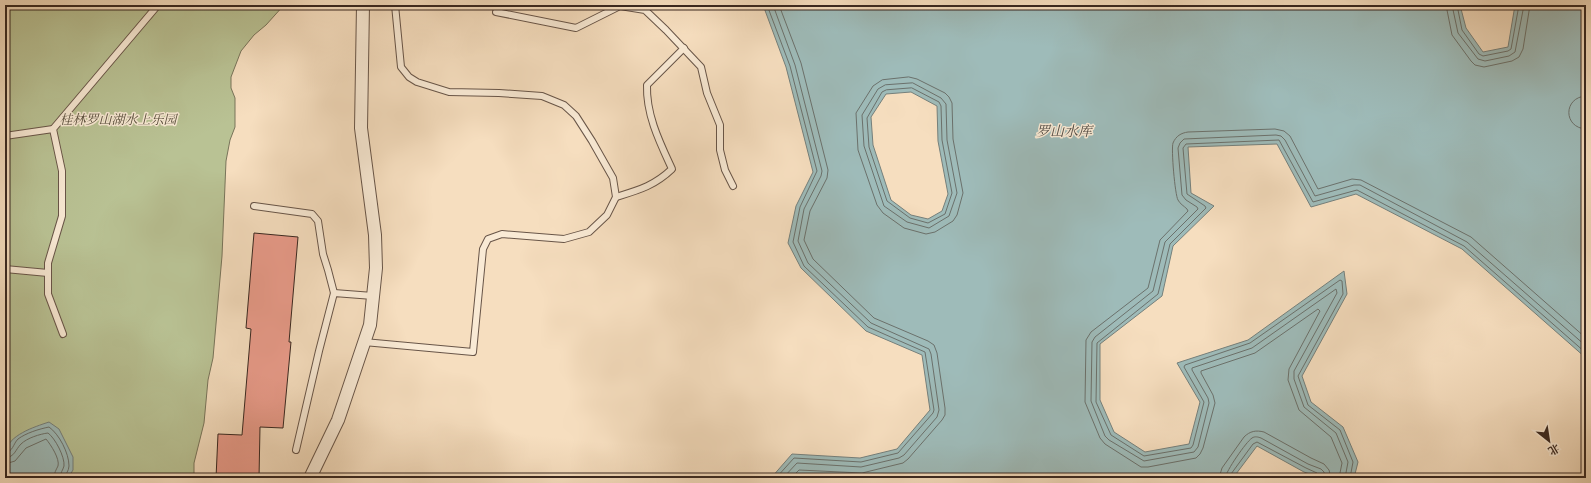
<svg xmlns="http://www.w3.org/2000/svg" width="1591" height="483" viewBox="0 0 1591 483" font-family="'IM FELL Double Pica','Noto Serif SC',serif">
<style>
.green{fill:#b9c294;stroke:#78745a}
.water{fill:#9ebbb9;stroke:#75807c;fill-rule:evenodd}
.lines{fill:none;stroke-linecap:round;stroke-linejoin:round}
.shore{stroke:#6b716c;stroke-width:1}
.building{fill:#e99b8a;stroke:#382720}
.service-casing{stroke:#685548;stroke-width:8}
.minor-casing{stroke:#685548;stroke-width:14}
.service{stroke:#f9ead5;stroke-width:6}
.minor{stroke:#f9ead5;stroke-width:12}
.labels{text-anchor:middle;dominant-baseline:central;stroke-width:3;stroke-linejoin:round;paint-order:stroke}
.park-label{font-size:13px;font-style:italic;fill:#584e3d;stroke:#f9ead5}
.water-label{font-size:14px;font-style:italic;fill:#524c46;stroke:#f9ead5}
</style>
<rect width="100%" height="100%" fill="#f6debf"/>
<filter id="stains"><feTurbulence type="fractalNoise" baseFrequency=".005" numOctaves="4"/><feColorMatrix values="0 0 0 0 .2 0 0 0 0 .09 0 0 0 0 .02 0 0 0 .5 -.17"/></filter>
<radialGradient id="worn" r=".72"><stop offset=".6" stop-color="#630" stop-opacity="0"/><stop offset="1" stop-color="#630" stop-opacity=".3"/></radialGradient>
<polygon class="green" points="5,5 284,5 266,25 254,35 241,51 231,77 231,88 235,98 235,127 230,140 226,161 222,256 213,358 208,380 204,423 194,463 194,478 5,478"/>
<g class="water">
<path d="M763,5h697l6,23 17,24 25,-5 7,-42h71v106l-3,1 3,6v240l-124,-109 -106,-55 -45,13 -34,-63 -89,3 3,46 23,13 -41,40 -11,50 -62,48v56l14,32 31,20 44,-8 11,-42 -23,-39 71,-23 96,-69 3,23 -45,82 9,26 32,25 15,35 -4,16h-33l-17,-6 -47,-26 -24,32h-462l21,-24 68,4 37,-9 33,-39 -8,-55 -56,-24 -65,-63 -13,-25 8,-37 17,-34 -27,-105zM911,92l26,14 1,35 10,53 -6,17 -14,8 -17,-4 -20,-15 -18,-55 -2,-28 15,-23z"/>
<path d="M49,422l10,7 14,28v13l-5,8h-63c0,-8 -1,-17 0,-25 3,-18 29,-26 44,-31z"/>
</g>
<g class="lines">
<g class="shore">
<polyline points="767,5 790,66 817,171 800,207 793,242 804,266 868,327 925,352 934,410 933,413 898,453 861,462 794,458 776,478"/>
<polyline points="773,5 795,65 822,171 821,176 804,209 798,241 808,263 871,323 929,349 931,354 939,410 937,417 904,455 899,458 861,467 797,463 783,478"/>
<polyline points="779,5 801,63 828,170 827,178 810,211 804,240 813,259 874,318 928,341 934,345 937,353 945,408 945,415 942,420 908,459 903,463 862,473 799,470 791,478"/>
<polyline points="1446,5 1452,35 1471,61 1475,65 1484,67 1512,61 1519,57 1523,49 1530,5"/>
<polyline points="1452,5 1458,33 1478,59 1485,61 1509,56 1515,52 1524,5"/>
<polyline points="1457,5 1462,30 1479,54 1483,56 1508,51 1511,49 1519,5"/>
<polygon points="909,77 917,79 945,93 949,97 952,103 953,139 963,193 957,215 953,221 935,232 926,234 904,228 883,213 877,205 858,150 856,113 873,86 882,80"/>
<polygon points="913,83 941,98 946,104 947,140 957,193 949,216 929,228 907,222 884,206 864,146 862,115 878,89 885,85"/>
<polygon points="912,88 939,102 941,106 942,140 952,193 945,214 928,223 910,218 887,201 869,147 867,118 882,92 886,90"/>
<path d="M1586,96c-23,1 -23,32 0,33"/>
<path d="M5,453c8,-1 8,-9 13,-14 8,-6 21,-10 31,-12 10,7 20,26 20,39 0,5 -4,8 -4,12"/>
<path d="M5,458c10,-1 10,-8 16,-14 6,-6 19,-10 27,-11 7,5 17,24 16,33 -1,4 -4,7 -4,12"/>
<path d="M5,464l10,-3 11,-13 20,-9c5,6 14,20 12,27 -2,4 -4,7 -4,12"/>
<path d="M1219,478l3,-10 22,-31c6,-6 12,-7 20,-5l47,26 13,6 5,6 2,8"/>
<path d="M1225,478c1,-7 21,-36 27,-40 3,-2 6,-1 9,0l47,26 13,5 3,3 1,6"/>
<polyline points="1231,478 1231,474 1253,444 1257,442 1306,468 1317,473 1320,478"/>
<path d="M1339,478l3,-15 -11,-26 -32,-27 -11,-30 1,-11 31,-58 -2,-2 -63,44 -54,18v2l12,22 2,8 -12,45 -3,6 -4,4 -48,9h-7l-36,-23 -5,-6 -15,-36 1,-62 5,-8 57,-44 12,-48 28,-29 -1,-2c-3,-3 -7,-5 -9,-9 -3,-5 -7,-51 -5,-57 3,-7 8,-10 15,-11l87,-3 9,2 6,5 28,53 34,-10 9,1 110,57 115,101"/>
<polyline points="1345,478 1348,462 1336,433 1304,407 1294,379 1294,371 1337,293 1336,289 1252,348 1192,368 1192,370 1208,398 1209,403 1198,447 1194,452 1144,461 1109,440 1105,436 1091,401 1092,342 1095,337 1153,291 1165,242 1198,209 1197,207 1186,200 1182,195 1178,148 1180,143 1184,139 1276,135 1281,136 1285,140 1315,196 1354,185 1360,185 1467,242 1586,346"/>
<polyline points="1350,478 1353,462 1340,430 1308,405 1298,376 1343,294 1342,281 1340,280 1250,343 1185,365 1184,367 1204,402 1193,445 1191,448 1144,456 1111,435 1096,402 1097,343 1158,294 1170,244 1206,208 1205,206 1187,194 1183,148 1186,144 1279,140 1313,202 1357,190 1464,246 1586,353"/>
</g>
</g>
<polygon class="building" points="254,233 298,237 289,342 291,342 283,428 260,427 259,478 216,478 218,434 242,435 251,329 246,328"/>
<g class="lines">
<g class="service-casing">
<g id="service">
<polyline points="496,12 576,28 620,6 645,10 666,30 701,67 707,93 720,125 720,150 725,170 733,186"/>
<polyline points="5,136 53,129"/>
<path d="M616,197c23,-7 38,-11 56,-28 -12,-26 -26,-54 -25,-84l37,-37"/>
<polyline points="254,206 312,214 318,221 323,254 328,270 334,293"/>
<polyline points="5,269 48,273"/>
<polyline points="63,334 48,294 48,263 62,216 62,171 53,129 158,5"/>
<polyline points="364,342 473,352 483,249 488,239 502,234 564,239 589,232 607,215 616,197 613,178 592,141 576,116 564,105 542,96 499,93 449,92 417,82 409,77 401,67 395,5"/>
<polyline points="296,450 319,351 334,293 373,296"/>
</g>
</g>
<g class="minor-casing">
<polyline id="minor" points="310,478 338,420 370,325 376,268 375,235 361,128 363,5"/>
</g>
<use href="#service" class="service"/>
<use href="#minor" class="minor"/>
</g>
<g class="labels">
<g class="park-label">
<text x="118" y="120">桂林罗山湖水上乐园</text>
</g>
<g class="water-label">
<text x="1064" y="131">罗山水库</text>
</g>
</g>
<rect width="1591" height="483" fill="none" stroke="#f6debf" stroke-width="20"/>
<rect x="6" y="6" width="1579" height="471" fill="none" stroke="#382720" stroke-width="2"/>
<rect x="10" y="10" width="1571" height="463" fill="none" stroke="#382720"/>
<g transform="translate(1549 441) rotate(150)" stroke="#f9ead5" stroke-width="3" paint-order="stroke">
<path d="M0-3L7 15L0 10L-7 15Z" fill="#382720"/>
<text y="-6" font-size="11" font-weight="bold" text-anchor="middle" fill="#382720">北</text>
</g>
<rect width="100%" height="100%" filter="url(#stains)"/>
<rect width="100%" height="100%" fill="url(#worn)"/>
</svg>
